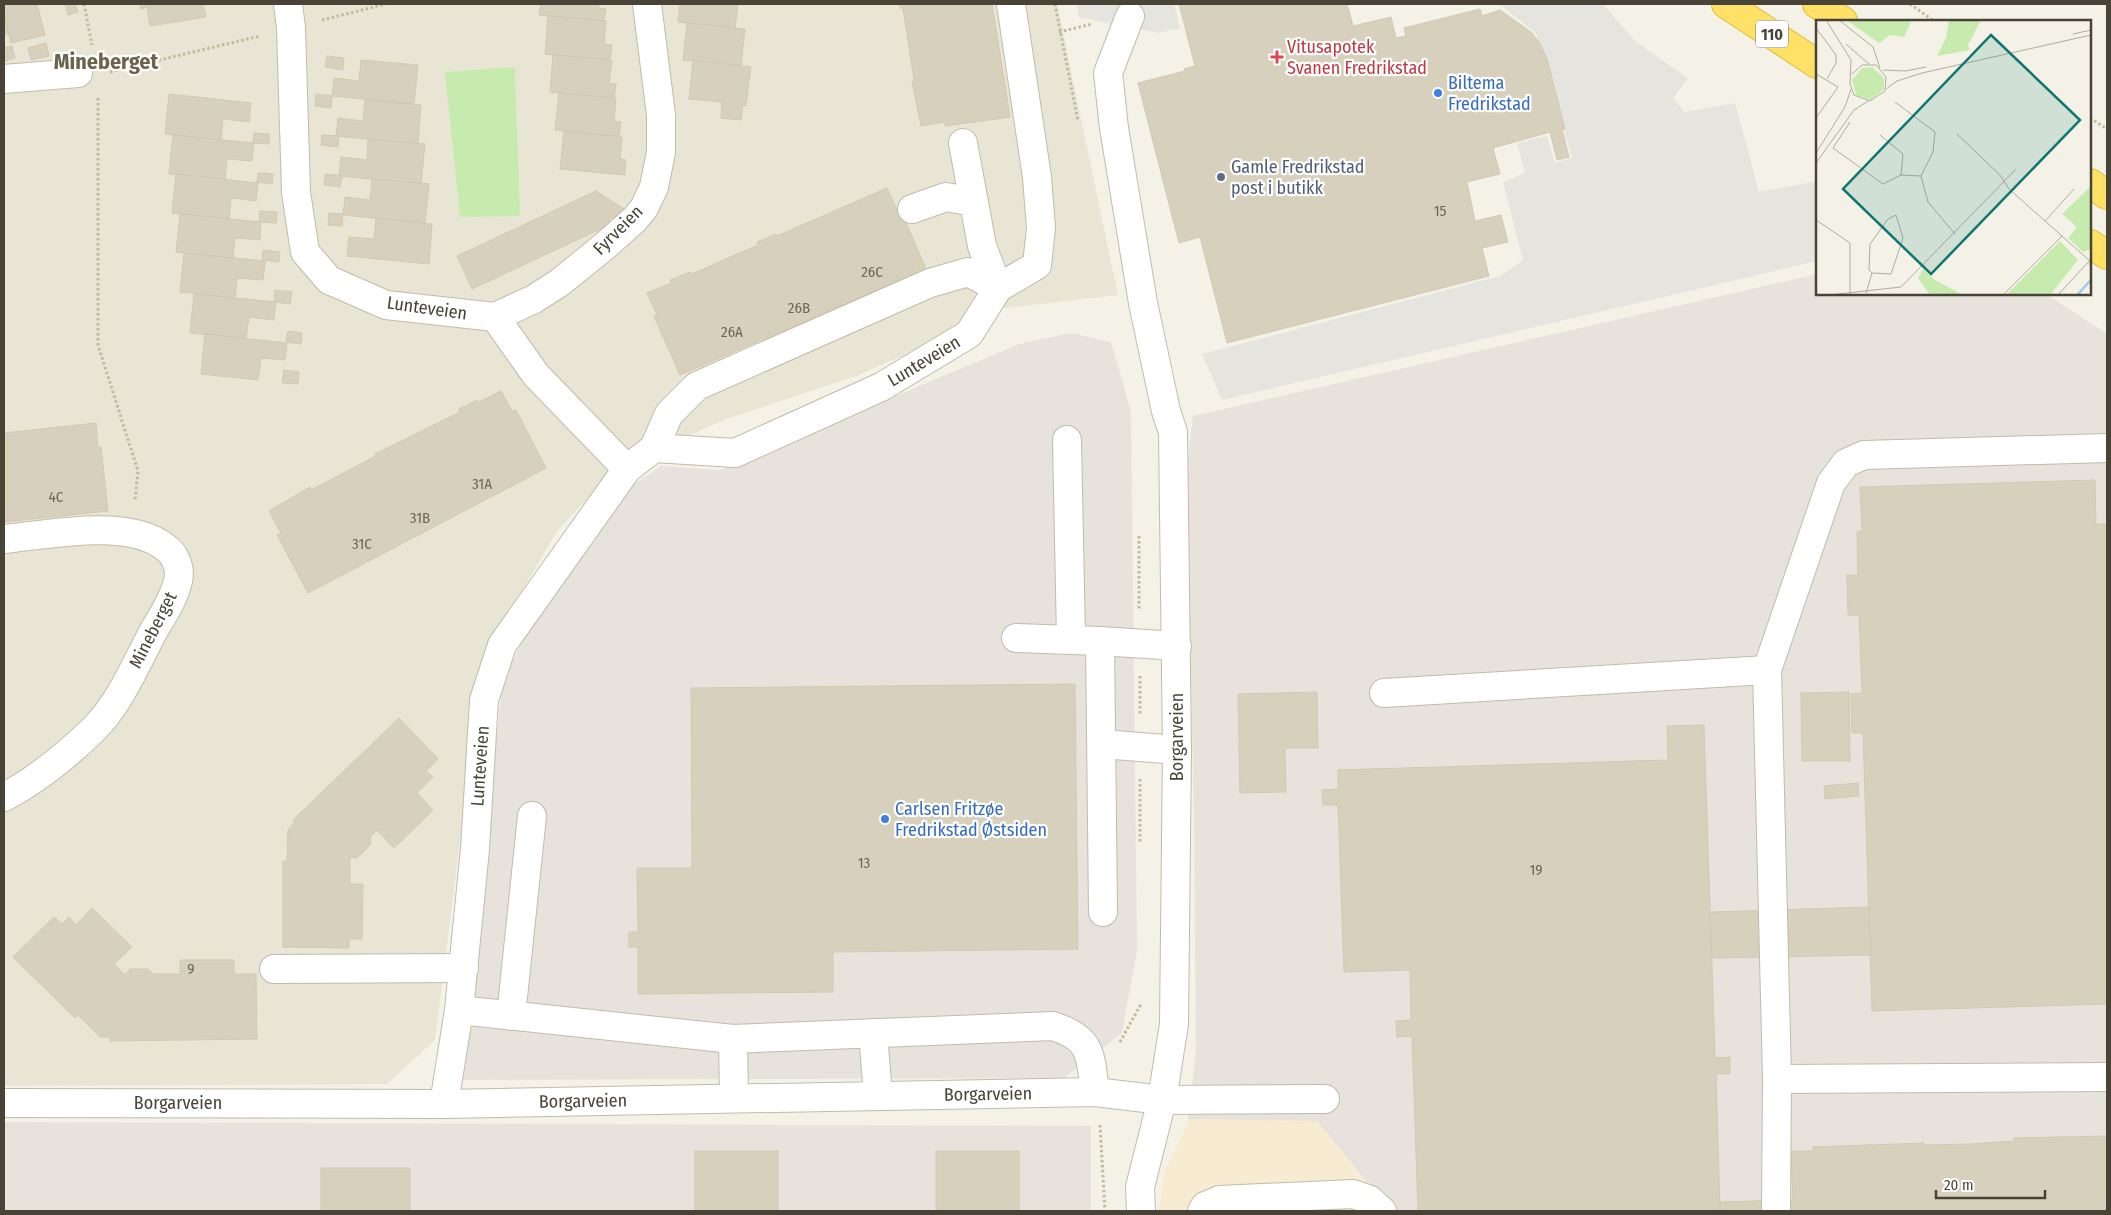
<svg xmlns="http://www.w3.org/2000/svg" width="2111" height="1215" viewBox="0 0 2111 1215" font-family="'Fira Sans Condensed',sans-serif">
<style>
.residential{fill:#e9e5d5}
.commercial{fill:#f7ecd1}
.industrial{fill:#e7e3dc}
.green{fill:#c7ebae}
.parking{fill:#e5e4df}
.building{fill:#d7d0bc;stroke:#d2c9af}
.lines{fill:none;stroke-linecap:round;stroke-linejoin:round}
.minor-casing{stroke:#c0bca9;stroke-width:30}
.highway-casing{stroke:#e5bb30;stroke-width:30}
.path{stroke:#c3ba9a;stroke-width:3;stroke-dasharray:2.5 2.5;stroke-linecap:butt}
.minor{stroke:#fff;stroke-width:28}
.highway{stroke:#ffe168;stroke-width:28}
.health-dot{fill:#e0444e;stroke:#fff;stroke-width:2}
.shop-dot{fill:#3f7fe0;stroke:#fff;stroke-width:2}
.service-dot{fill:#5c6f8a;stroke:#fff;stroke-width:2}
.labels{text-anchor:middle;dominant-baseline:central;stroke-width:4.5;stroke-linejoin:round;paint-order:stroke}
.number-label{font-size:15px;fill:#6c6658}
.shield{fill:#fff;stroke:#7f7b72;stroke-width:1}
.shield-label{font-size:16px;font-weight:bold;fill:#484336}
.health-label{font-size:18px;fill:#be3a42;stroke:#fff;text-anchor:start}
.shop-label{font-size:18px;fill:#366cbe;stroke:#fff;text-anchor:start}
.service-label{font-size:18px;fill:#4e5e75;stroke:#fff;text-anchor:start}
.street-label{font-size:18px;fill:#484336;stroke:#fff}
.district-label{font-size:22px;font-weight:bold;fill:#6b634c;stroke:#fff}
.inset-river{fill:none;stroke:#a1c7f4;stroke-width:2.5}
.inset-road{fill:none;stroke:#afaca0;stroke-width:1}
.view{fill:#0f766e;fill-opacity:0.15;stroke:#0f766e;stroke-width:2.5}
.inset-edge{fill:none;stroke:#484336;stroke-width:2.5}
</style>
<rect width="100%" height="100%" fill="#f4f2e7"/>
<polygon class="residential" points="4,4 1057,4 1118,295 1004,308 955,333 856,376 729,418 619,465 557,531 491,644 479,692 435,1040 387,1084 4,1086"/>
<polygon class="commercial" points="1189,1119 1316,1120 1388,1211 1159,1211 1164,1173"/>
<g class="industrial">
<polygon points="1817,274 1817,294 2046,294 2107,334 2107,1211 1390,1211 1317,1121 1188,1119 1196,1052 1194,822 1187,469 1193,416"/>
<polygon points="1071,333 1111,342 1131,412 1137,950 1122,1033 1064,1078 461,1080 503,679 532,623 633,485 661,466 720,470 1019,344"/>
<polygon points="4,1122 1091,1126 1091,1211 4,1211"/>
</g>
<polygon class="green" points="515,67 520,216 460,217 445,72"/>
<g class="parking">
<polygon points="1077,4 1174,4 1180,28 1158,33 1079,17"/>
<polygon points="1499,4 1603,4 1636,42 1688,78 1673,98 1684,112 1735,103 1759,192 1817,181 1817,261 1222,400 1202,354 1500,276 1523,260 1503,182 1525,173 1517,143 1547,136 1555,163 1572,158 1536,33"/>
</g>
<g class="building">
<polygon points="4,4 37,4 45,35 11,43 4,15"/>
<polygon points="65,4 75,4 78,12 68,15"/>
<polygon points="140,4 203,4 206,17 150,26 147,7 140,9"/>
<polygon points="541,4 599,4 598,8 606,9 604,21 539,15"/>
<polygon points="680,4 738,4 735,28 678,22"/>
<polygon points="900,4 992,4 1010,117 945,126 945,122 921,126 912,81 914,80 903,8 900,8"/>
<polygon points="1179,4 1347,4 1353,26 1391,17 1396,38 1406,36 1404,28 1480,9 1482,16 1500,10 1531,32 1539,42 1547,59 1565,129 1562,129 1569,157 1557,160 1550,132 1493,148 1500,174 1467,182 1475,221 1501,215 1508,242 1482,248 1489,276 1227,343 1200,237 1179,243 1138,83 1185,71 1184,69 1195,66"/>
<polygon points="4,15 9,34 4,35"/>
<polygon points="548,16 606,21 604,44 612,45 610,60 545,54"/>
<polygon points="687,23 745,29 741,66 683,60"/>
<polygon points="46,43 49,56 31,60 28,48"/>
<polygon points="12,46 15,58 4,61 4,48"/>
<polygon points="553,55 612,60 609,83 616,84 614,98 550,92"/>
<polygon points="327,56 344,58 343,70 325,67"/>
<polygon points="361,60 418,65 414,104 332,96 334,78 359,81"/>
<polygon points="693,60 751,67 746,106 743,105 741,120 721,118 722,102 689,99"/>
<polygon points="559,93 616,98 614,121 621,122 619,136 555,130"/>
<polygon points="169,94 251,103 249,122 223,119 221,140 165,134"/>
<polygon points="316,94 332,96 331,108 315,106"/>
<polygon points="365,100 421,105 418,144 336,136 338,118 363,121"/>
<polygon points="564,131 622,137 620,159 626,160 625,175 560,169"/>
<polygon points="254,133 269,134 269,144 253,143"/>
<polygon points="173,135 254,143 252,161 227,159 225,179 169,174"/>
<polygon points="322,135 339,136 338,147 321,145"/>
<polygon points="368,139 425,144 421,184 339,176 341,157 367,160"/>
<polygon points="258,173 273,174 272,184 257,182"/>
<polygon points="176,174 258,183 256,201 231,198 229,219 172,213"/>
<polygon points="325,174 342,176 340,187 324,185"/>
<polygon points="372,179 429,184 425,223 343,215 345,197 370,200"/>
<polygon points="887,188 897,210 900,209 926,269 680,375 654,316 657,315 647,293 671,283 670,280 690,272 692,274 758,245 757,242 776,234 777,236"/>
<polygon points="596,191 627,211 609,219 611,224 472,289 457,256"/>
<polygon points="260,211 277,212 276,223 259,222"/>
<polygon points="329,213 343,214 342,226 328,225"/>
<polygon points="180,214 261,222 260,240 235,238 233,258 176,252"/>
<polygon points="376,218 432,224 429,264 347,256 349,237 374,239"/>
<polygon points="263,250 280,252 279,262 262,260"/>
<polygon points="184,253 265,261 263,280 237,278 235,298 180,292"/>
<polygon points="275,290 292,292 290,304 274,302"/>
<polygon points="194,294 276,302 274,320 249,317 246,338 190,333"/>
<polygon points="288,331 302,333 301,344 286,342"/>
<polygon points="205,334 287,343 285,360 261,358 258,380 201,374"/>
<polygon points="284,370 299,372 298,384 282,383"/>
<polygon points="501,391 512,411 516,410 546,468 308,593 277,535 281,533 269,511 310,487 311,490 376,456 375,454 460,412 459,409 477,400 479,402"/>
<polygon points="96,423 98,448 101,447 108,511 4,522 4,433"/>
<polygon points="2095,480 2096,524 2107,524 2107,1004 1872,1011 1863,733 1852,733 1851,694 1862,693 1859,615 1848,615 1847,575 1858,575 1857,532 1862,531 1860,487"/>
<polygon points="1075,684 1078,949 833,952 833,992 638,994 638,947 629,947 629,932 638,932 637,868 692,868 691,688"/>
<polygon points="1317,692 1318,748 1285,748 1286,792 1240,793 1238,694"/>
<polygon points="1849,692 1850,761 1802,761 1801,693"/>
<polygon points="399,718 438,759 426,771 433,777 417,793 433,810 394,848 377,830 370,837 371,844 357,858 350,857 350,884 363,884 362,939 349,939 349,948 283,947 283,861 287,861 288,830 295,822 293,820"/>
<polygon points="1704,725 1715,1058 1730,1057 1730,1074 1716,1074 1720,1211 1418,1211 1412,1036 1397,1037 1396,1021 1411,1020 1410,970 1344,972 1338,805 1323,805 1322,790 1338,789 1338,770 1668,760 1667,726"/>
<polygon points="1858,783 1859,796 1825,799 1824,786"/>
<polygon points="1869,907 1871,955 1712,958 1710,912"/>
<polygon points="92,908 132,947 114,964 125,975 130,969 148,969 153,974 180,974 180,960 234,960 234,974 256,974 257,1039 110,1041 110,1037 100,1037 78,1015 75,1018 13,957 54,917 62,924 69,917 76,925"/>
<polygon points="2107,1136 2107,1211 1720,1211 1720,1202 1793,1200 1791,1151 1813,1151 1813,1147 1924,1143 1924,1145 1970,1144 2014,1141 2014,1138"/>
<rect x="695" y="1151" width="83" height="60"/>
<rect x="936" y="1151" width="83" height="60"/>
<rect x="321" y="1168" width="89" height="43"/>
</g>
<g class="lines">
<g class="minor-casing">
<g id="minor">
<polyline points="288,4 291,28 296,192 305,252 329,280 386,305 495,317 536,375 627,469"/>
<polyline points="1130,16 1108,73 1114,128 1143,303 1166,411 1173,432 1177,750 1174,1024 1162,1100 1140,1187 1141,1211"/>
<polyline points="4,79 78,73"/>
<polyline points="963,143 982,246 998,288"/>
<polyline points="912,209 946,197 974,202"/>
<polyline points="495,317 534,299 559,283 606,245 635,219 644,208 654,187 661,152 661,115 647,4"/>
<polyline points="1067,440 1071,639"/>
<polyline points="654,448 669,414 697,386 930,283 968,272 998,288"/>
<path d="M4,539c44,-4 125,-22 162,9 10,7 15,21 12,33 -4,18 -16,35 -25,51 -17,32 -33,71 -59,97 -27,26 -57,51 -90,68"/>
<polyline points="1016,638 1100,641 1177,646"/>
<polyline points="1100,641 1103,912"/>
<polyline points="1384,693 1767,670"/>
<polyline points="1102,744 1177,750"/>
<polyline points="274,969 464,968"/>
<path d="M459,1010l274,29 320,-13c40,13 37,29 42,66"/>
<polyline points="511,1016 532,816"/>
<polyline points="873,1033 878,1096"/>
<polyline points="733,1039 734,1098"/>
<polyline points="1777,1079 1767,670 1831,483 1846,463 1864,455 2107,448"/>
<polyline points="4,1103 444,1104 1095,1092 1162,1100 1325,1099"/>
<polyline points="444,1104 459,1010 475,849 484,700 502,645 627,469 654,448 735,453 881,387 969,334 998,288 1037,265 1041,228 1037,177 1011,4"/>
<polyline points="1202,1211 1205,1206 1219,1200 1353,1194 1370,1200 1382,1211"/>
<polyline points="1776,1211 1777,1079 2107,1077"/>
</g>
</g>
<g class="highway-casing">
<g id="highway">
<polyline points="1726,4 1817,64"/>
<polyline points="1817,4 1843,21"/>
<polyline points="2090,183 2107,195"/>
<polyline points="2090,244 2107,255"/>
</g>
</g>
<g class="path">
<polyline points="84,4 92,45"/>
<polyline points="1055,4 1078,121"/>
<polyline points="1910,4 1934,21"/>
<polyline points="322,20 386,4"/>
<polyline points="1059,32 1092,24"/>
<polyline points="110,72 260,36"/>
<polyline points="98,98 98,345 138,471 135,500"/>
<polyline points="2090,118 2107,129"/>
<polyline points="1139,536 1139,610"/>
<polyline points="1140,676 1140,715"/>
<polyline points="1140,779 1140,843"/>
<polyline points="1120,1042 1141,1004"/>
<polyline points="1100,1125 1105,1211"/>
</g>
<use href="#minor" class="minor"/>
<use href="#highway" class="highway"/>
</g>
<path class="health-dot" d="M1274.5 49.5h5v5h5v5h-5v5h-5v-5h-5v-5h5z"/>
<g class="shop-dot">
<circle cx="1438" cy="93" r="5"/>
<circle cx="885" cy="819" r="5"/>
</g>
<circle class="service-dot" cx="1221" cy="177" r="5"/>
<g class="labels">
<g class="number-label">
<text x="1440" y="211">15</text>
<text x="872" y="272">26C</text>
<text x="799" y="308">26B</text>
<text x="732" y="332">26A</text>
<text x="482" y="484">31A</text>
<text x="56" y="497">4C</text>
<text x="420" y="518">31B</text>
<text x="362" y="544">31C</text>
<text x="864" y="863">13</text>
<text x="1536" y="870">19</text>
<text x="191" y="969">9</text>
</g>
<rect class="shield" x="1756" y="20.5" width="32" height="27" rx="4"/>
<g class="shield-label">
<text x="1772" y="34">110</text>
</g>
<g class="health-label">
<text x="1287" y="47">Vitusapotek<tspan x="1287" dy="21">Svanen Fredrikstad</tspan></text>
</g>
<g class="shop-label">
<text x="1448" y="83">Biltema<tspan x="1448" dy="21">Fredrikstad</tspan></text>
<text x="895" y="809">Carlsen Fritzøe<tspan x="895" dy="21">Fredrikstad Østsiden</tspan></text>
</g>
<g class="service-label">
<text x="1231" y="167">Gamle Fredrikstad<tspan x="1231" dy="21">post i butikk</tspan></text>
</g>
<g class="street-label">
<text transform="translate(618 230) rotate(-45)">Fyrveien</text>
<text transform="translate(427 308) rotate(8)">Lunteveien</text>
<text transform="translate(924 361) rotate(-31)">Lunteveien</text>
<text transform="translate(153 630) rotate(-63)">Mineberget</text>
<text transform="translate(1177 737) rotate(-90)">Borgarveien</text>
<text transform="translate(480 766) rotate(-86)">Lunteveien</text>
<text transform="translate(988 1094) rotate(-1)">Borgarveien</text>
<text transform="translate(583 1101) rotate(-1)">Borgarveien</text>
<text x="178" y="1103">Borgarveien</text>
</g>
<g class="district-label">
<text x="106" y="61">Mineberget</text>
</g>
</g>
<g transform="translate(1816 20)">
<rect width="275" height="275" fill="#f4f2e7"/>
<path d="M30,0h66l-8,17 -14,-2 -11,8zM133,0h32l-13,25 2,5 -33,6 9,-18zM56,47l12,11v11l-13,11 -15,-5 -4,-15 10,-12zM275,166v63l-8,3 -15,-14 9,-11 -15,-13zM244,221l18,19 -28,35h-44zM107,249l12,11 28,15h-33l-12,-17z" fill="#c7ebae"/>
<path class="inset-river" d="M261,275l14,-15"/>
<path class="inset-road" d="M10,0l25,40 -1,24 4,11 16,6 15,-10 1,-14 -10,-12h-14l-10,9M23,0l34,27 7,21M0,8l20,27v8l-9,16M257,14l18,-4M30,24l23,20M67,50l22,1 21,-4M0,54l22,13 -22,31M70,69l11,-8 25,-8 169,-38M79,82l40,30 -2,20 -12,24 7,26 27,32M34,102l-17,26 50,36 18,-9 20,1M141,114l43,41 9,14 81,72v5M64,115l23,19 -2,21M0,133l29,-46 6,-18M0,143l38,-53 14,-9M0,200l34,23v51M229,201l29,-32M50,273l6,-20 -3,-3 1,-26 18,-25 8,-4 7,23 -12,36 -19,-1M13,275l72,-8 115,-118M187,275l59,-59M242,275l33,-36"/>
<path class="view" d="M175,15l89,85 -149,154 -88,-85z"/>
<rect width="275" height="275" class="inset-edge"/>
</g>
<rect width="2111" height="1215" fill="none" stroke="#484336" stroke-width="10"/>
<path d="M1936 1190v8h109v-8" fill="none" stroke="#484336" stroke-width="2.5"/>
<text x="1944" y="1190" font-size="15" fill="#484336" stroke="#ffffff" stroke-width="4" paint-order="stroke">20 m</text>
</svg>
